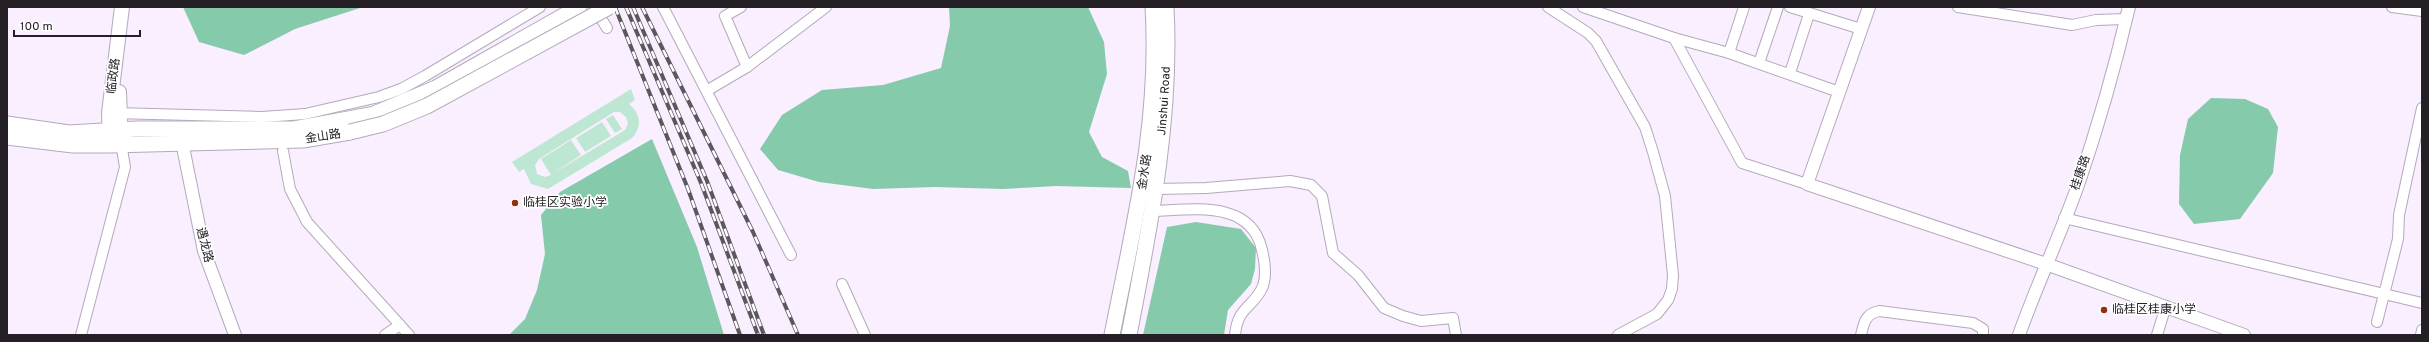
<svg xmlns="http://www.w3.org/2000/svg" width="2429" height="342" viewBox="0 0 2429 342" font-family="Overpass,'Noto Sans SC',sans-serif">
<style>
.green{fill:#bee7d3;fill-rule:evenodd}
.forest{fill:#86caac}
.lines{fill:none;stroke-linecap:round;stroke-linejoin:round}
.minor-casing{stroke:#b4a9ba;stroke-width:12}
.tertiary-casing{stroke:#b4a9ba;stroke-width:14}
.secondary-casing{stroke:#b4a9ba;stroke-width:16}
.primary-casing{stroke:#b4a9ba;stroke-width:17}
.minor{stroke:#fff;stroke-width:10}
.tertiary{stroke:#fff;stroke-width:12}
.secondary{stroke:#fff;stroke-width:14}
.primary{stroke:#fff;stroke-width:15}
.rail-casing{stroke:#5c575f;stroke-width:4}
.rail{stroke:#fff;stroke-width:2.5;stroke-dasharray:8;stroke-linecap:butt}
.primary-bridge-casing{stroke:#b4a9ba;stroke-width:17;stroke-linecap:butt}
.primary-bridge{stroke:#fff;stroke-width:15}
.poi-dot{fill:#96300b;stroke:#fff;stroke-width:1.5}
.labels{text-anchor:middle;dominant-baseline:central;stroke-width:3.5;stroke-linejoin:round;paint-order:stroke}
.street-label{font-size:12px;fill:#242026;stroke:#fff}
.poi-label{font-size:12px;fill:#242026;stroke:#fff;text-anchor:start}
</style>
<rect width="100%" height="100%" fill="#f9effe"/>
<g class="green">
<path d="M631,89l4,11 -6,4c11,9 14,23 3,34l-84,51 -17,-5 -7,-15 -5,3 -7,-10zM614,112h6l6,5 2,7 -3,6 -73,44 29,-19 -10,-15 -30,19 10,16 -6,2 -8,-3 -2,-9 4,-6z"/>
<polygon points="613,115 622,129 615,133 606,119"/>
<polygon points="602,122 611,136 585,152 576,138"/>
</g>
<g class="forest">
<polygon points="183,7 363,7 295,29 244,55 199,42"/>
<polygon points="949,7 1088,7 1104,42 1107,74 1089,132 1102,157 1128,171 1131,188 1056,186 1003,189 935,187 873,189 819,182 778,170 760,149 782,115 822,90 883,85 941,68 950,26"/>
<polygon points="2211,98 2245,99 2268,109 2278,127 2273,173 2240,219 2194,224 2179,204 2180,155 2188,119"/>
<polygon points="652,139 697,247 724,335 509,335 525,319 537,290 545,254 541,215 560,192"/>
<polygon points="1196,222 1241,229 1256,248 1255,269 1251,284 1228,310 1224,335 1143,335 1167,227"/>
</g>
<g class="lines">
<g class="minor-casing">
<g id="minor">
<polyline points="663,7 791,255"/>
<polyline points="741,7 725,16 747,67"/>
<polyline points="1548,7 1588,33 1596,41 1645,127 1653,152 1665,196 1673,275 1672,289 1668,300 1657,314 1618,335"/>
<polyline points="1583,7 1674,38 1742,163 1807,184"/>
<polyline points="1790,7 1861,29"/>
<polyline points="1958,7 2072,25 2096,20 2126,19"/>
<polyline points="2392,7 2422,11"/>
<polyline points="595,9 607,28"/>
<polyline points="1674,38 1729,53 1839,92"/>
<polyline points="1729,53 1744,7"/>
<polyline points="1759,63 1778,7"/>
<polyline points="1790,73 1809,14"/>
<polyline points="708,90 747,67 826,7"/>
<polyline points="114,113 262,117 305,114 379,97 401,89 425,76 540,7"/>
<polyline points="283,151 290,189 307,222 409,335"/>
<polyline points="1157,189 1206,188 1290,181 1311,185 1322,196 1333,253 1358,275 1384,308 1403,316 1421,321 1453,318 1456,335"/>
<path d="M1153,211c39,-1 98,-12 109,39 3,12 5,24 1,36 -9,22 -25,19 -28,49"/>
<polyline points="2064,218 2422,303"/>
<polyline points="842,284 865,335"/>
<polyline points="2377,322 2398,239 2399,215 2422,108"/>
<polyline points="81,335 125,167 121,143"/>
<polyline points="385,335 400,325"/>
<path d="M1861,335c3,-12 4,-21 18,-24l94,12 10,6v6"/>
<polyline points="2157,335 2166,306"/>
<polyline points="2421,335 2422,330"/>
</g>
</g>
<g class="tertiary-casing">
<g id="tertiary">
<polyline points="1869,7 1807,184 2046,264 2244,335"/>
<polyline points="184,152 204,251 235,335"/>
<path d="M2019,335c18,-51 41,-99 59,-150 20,-58 37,-118 51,-178"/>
</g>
</g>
<g class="secondary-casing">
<g id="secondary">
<polyline points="119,92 121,141"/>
<polyline points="110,142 109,113 122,7"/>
</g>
</g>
<g class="primary-casing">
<g id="primary">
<polyline points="7,124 69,133 136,129 294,129 343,120 374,114 436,88 579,7"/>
<polyline points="7,137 73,145 111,145 303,140 350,132"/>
<path d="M1112,335c22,-112 48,-212 41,-328"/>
<path id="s1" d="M1129,335c21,-109 43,-217 37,-328"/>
</g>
</g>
<use href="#minor" class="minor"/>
<use href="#tertiary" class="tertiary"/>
<use href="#secondary" class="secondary"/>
<use href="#primary" class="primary"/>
<g class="rail-casing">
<g id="rail">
<polyline points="615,7 688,189 740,335"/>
<polyline points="626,7 701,183 758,335"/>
<polyline points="633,7 707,181 764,335"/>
<polyline points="642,7 753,232 798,335"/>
</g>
</g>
<use href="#rail" class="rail"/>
<g class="primary-bridge-casing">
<polyline id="primary-bridge" points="350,132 383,124 427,106 609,7"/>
</g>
<use href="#primary-bridge" class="primary-bridge"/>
</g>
<g class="poi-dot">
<circle cx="515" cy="203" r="4"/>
<circle cx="2104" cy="310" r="4"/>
</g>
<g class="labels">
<g class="street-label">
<text transform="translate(114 76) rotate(-83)">临政路</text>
<text stroke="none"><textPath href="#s1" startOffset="237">Jinshui Road</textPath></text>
<text transform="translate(323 137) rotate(-9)">金山路</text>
<text transform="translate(1145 172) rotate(-81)">金水路</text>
<text transform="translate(2081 173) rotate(-71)">桂康路</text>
<text transform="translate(204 245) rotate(76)">遇龙路</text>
</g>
<g class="poi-label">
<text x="523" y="203">临桂区实验小学</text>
<text x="2112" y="310">临桂区桂康小学</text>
</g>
</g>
<rect width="2429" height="342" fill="none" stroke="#242026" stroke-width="16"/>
<path d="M14 30v6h126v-6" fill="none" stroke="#242026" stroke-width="2"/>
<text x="20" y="30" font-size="12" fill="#242026" stroke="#ffffff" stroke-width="3" paint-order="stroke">100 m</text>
</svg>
